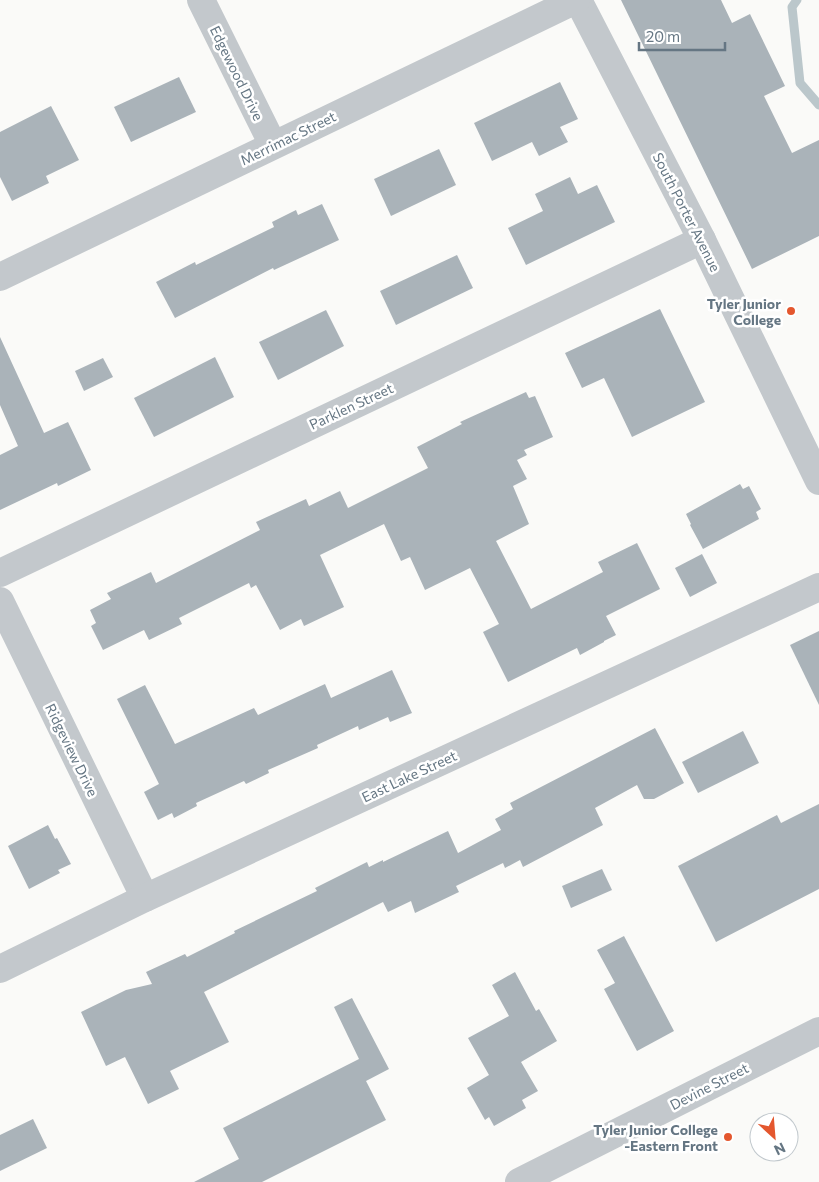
<svg xmlns="http://www.w3.org/2000/svg" width="819" height="1182" viewBox="0 0 819 1182" font-family="Commissioner,sans-serif">
<style>
.lines{fill:none;stroke-linecap:round;stroke-linejoin:round}
.stream{stroke:#bbc7cb;stroke-width:9}
.building{fill:#aab3b9}
.minor{stroke:#c3c8cc;stroke-width:28}
.poi-dot{fill:#e4572e;stroke:#fff;stroke-width:2}
.labels{text-anchor:middle;dominant-baseline:central;stroke-width:5;stroke-linejoin:round;paint-order:stroke}
.street-label{font-size:14px;fill:#657683;stroke:#fff}
.poi-label{font-size:14px;font-weight:bold;fill:#657683;stroke:#fff;text-anchor:end}
</style>
<rect width="100%" height="100%" fill="#fafaf8"/>
<g class="lines">
<polyline class="stream" points="797,0 792,7 800,83 819,105"/>
</g>
<g class="building">
<polygon points="621,0 721,0 732,23 750,14 785,86 764,96 792,153 819,140 819,236 752,269"/>
<polygon points="179,77 196,112 131,142 114,107"/>
<polygon points="560,82 578,119 560,127 568,142 539,156 532,142 492,161 474,123"/>
<polygon points="51,106 79,160 46,176 49,183 12,201 0,177 0,132"/>
<polygon points="439,149 456,185 391,216 374,179"/>
<polygon points="570,177 578,194 597,185 615,222 526,265 508,228 543,211 535,194"/>
<polygon points="322,204 339,240 274,270 273,268 175,318 156,282 195,262 196,265 274,227 272,222 296,210 298,215"/>
<polygon points="457,255 473,288 396,325 380,291"/>
<polygon points="660,309 705,402 632,437 604,378 582,388 565,353"/>
<polygon points="326,310 344,346 278,380 259,342"/>
<polygon points="0,337 44,433 68,422 91,470 58,486 57,483 0,510 0,455 18,446 0,405"/>
<polygon points="215,357 234,397 154,437 134,398"/>
<polygon points="103,358 113,377 84,391 75,371"/>
<polygon points="526,392 529,398 535,396 553,437 524,450 527,455 517,460 527,479 513,486 529,524 496,541 531,609 603,572 598,562 637,543 660,589 606,616 616,635 604,641 604,642 580,655 577,648 508,682 483,632 499,624 470,568 425,590 410,557 401,561 384,524 320,555 344,607 304,626 301,619 280,630 256,585 251,588 249,583 179,618 182,624 149,640 144,630 103,650 91,626 96,623 90,610 111,599 107,593 151,572 156,583 260,530 256,522 306,499 309,506 340,491 348,508 428,468 417,447 462,424 460,422"/>
<polygon points="740,484 743,489 749,486 761,509 756,512 759,519 703,549 690,525 691,524 686,514"/>
<polygon points="702,554 717,583 690,597 675,568"/>
<polygon points="819,631 819,705 790,645"/>
<polygon points="392,670 412,713 390,722 388,717 359,730 358,726 317,745 318,748 268,770 269,773 246,784 244,781 196,803 197,806 174,818 172,813 158,820 144,792 159,784 117,699 145,685 175,744 254,708 258,715 325,684 331,698"/>
<polygon points="655,728 684,783 654,799 644,799 637,785 595,808 603,825 523,867 520,860 505,868 503,863 456,886 459,892 415,913 411,901 388,912 383,902 204,992 229,1042 170,1071 179,1089 148,1104 125,1057 106,1066 81,1012 126,990 152,984 146,972 185,954 187,957 235,933 234,931 317,891 315,888 367,862 369,867 383,860 383,862 448,831 458,853 501,830 495,819 513,809 510,803"/>
<polygon points="743,731 759,763 698,793 682,762"/>
<polygon points="819,804 819,889 716,942 678,866 777,815 781,823"/>
<polygon points="48,825 55,839 57,838 71,864 58,870 60,873 29,889 8,846"/>
<polygon points="602,869 612,890 571,908 562,886"/>
<polygon points="624,936 674,1031 637,1051 604,989 615,983 597,950"/>
<polygon points="515,972 536,1011 539,1009 557,1041 521,1062 538,1091 522,1100 526,1108 494,1126 489,1117 485,1120 467,1088 489,1075 468,1038 509,1016 492,985"/>
<polygon points="352,998 389,1069 366,1081 386,1120 262,1182 194,1182 239,1159 223,1128 359,1059 334,1007"/>
<polygon points="33,1119 47,1148 0,1171 0,1135"/>
</g>
<g class="lines">
<g class="minor">
<polyline points="201,0 273,145"/>
<polyline points="578,0 702,240 819,481"/>
<polyline points="0,277 576,0"/>
<polyline points="0,573 702,240"/>
<polyline points="0,601 145,898"/>
<polyline points="0,969 145,898 819,587"/>
<polyline points="519,1182 819,1031"/>
</g>
</g>
<g class="poi-dot">
<circle cx="791" cy="311" r="5"/>
<circle cx="728" cy="1137" r="5"/>
</g>
<g class="labels">
<g class="street-label">
<text transform="translate(237 73) rotate(64)">Edgewood Drive</text>
<text transform="translate(288 138) rotate(-26)">Merrimac Street</text>
<text transform="translate(687 212) rotate(63)">South Porter Avenue</text>
<text transform="translate(351 406) rotate(-25)">Parklen Street</text>
<text transform="translate(72 750) rotate(64)">Ridgeview Drive</text>
<text transform="translate(409 776) rotate(-25)">East Lake Street</text>
<text transform="translate(709 1086) rotate(-27)">Devine Street</text>
</g>
<g class="poi-label">
<text x="781" y="303">Tyler Junior<tspan x="781" dy="16">College</tspan></text>
<text x="718" y="1129">Tyler Junior College<tspan x="718" dy="16">-Eastern Front</tspan></text>
</g>
</g>
<g transform="translate(774 1137) rotate(154)"><circle r="24" fill="#ffffff" stroke="#c1c8cd"/>
<path d="M0-4L9 19L0 12L-9 19Z" fill="#e4572e"/>
<text y="-8" font-size="14" font-weight="bold" text-anchor="middle" fill="#657683">N</text>
</g>
<path d="M639 42v8h86v-8" fill="none" stroke="#657683" stroke-width="2.5"/>
<text x="646" y="42" font-size="15" fill="#657683" stroke="#ffffff" stroke-width="4" paint-order="stroke">20 m</text>
</svg>
